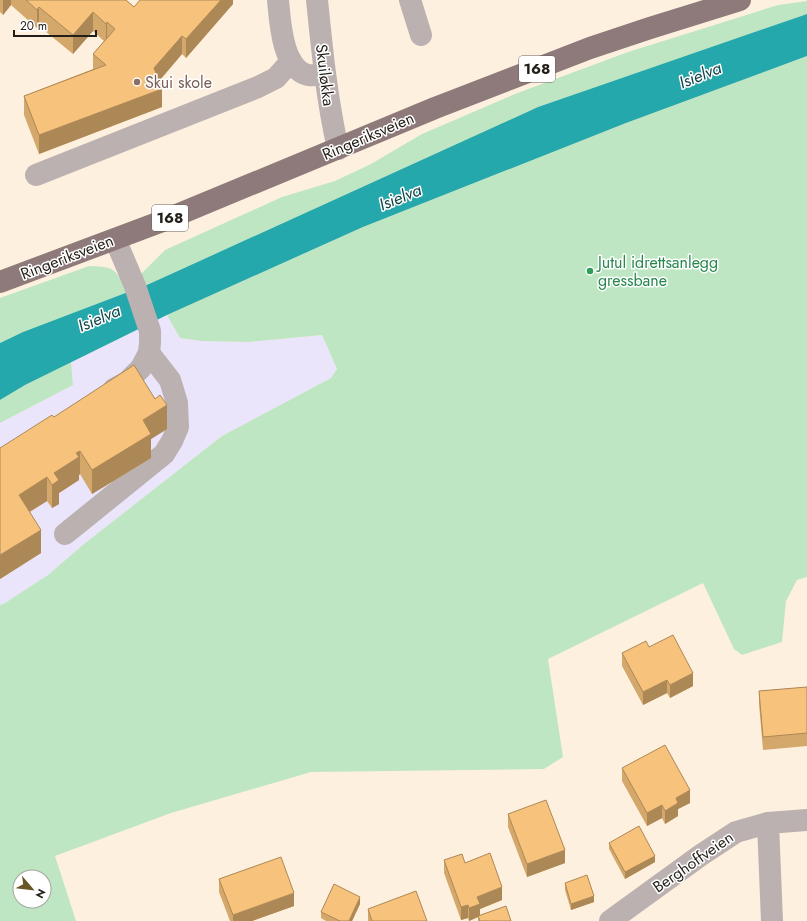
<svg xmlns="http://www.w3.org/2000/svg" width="807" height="921" viewBox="0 0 807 921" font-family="Jost,sans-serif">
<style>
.industrial{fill:#eae5fb}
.green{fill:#bee6c3;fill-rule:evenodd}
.water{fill:#25a8ab}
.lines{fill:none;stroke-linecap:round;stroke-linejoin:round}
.minor{stroke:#bcb1b1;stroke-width:22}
.major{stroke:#8e7a7a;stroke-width:22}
.wall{fill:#d4a76b}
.shaded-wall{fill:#ad8857}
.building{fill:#f7c27c;stroke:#ad8857}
.education-dot{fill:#8d6e63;stroke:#fff;stroke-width:1.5}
.leisure-dot{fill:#2e9e5b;stroke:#fff;stroke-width:1.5}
.labels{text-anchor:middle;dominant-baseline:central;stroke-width:3;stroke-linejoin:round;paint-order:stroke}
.shield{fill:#fff;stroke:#65625d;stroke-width:1}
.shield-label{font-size:15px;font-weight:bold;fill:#231e17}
.street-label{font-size:16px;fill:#231e17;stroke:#fff}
.education-label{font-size:16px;fill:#785e54;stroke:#fff;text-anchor:start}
.leisure-label{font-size:16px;fill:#27864d;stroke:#fff;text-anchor:start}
.water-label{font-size:17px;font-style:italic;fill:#104648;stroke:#fff}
</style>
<rect width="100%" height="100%" fill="#fef0de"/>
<polygon class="industrial" points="167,315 180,338 201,341 248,342 322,335 337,369 331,378 222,436 84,544 48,575 5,603 0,605 0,423 73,385 71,362"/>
<g class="green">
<polygon points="807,1 807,14 538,107 142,287 141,274 165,250 282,197 335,181 371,164 422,134 515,94 628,52 778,5"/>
<path d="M807,56v521l-10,3 -11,21 -4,41 -40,13 -8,-6 -31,-66 -155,76 15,98 -19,12 -233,3 -140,41 -116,43 21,65h-76v-316l5,-2 43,-28 36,-31 138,-108 109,-58 6,-9 -15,-34 -74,7 -47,-1 -21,-3 -13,-23 196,-88 263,-104zM20,877h24v24h-24z"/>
<path d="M89,266c27,1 26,3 39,26l-105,40 -23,11v-45z"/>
<polygon points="71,362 73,385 0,423 0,400 25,385"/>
</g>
<polygon class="water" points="807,14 807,56 626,123 363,227 167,315 25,385 0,400 0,343 23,332 149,284 538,107"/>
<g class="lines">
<g class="minor">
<path d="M278,0c2,21 4,69 30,75 6,1 11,0 16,-2"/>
<path d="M317,0c5,50 10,100 21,149"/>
<polyline points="410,0 421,35"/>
<polyline points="36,175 258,87 276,78 291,61"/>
<polyline points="114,389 127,382 141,368 149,353 150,343 150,331 135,286 115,239"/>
<polyline points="65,534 164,454 172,441 178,427 177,403 170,380 149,353"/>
<polyline points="768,823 772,921"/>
<polyline points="610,921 701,855 736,832 768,823 807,820"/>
</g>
<polyline class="major" points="0,282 160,222 435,108 590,48 650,28 740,0"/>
</g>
<g class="wall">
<polygon points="0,0 127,0 127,1 134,7 233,0 233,4 186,58 182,54 159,81 162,107 39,154 24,115 24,96 93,69 93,54 104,41 93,31 73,54 39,26 37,28 11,5 3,15 0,12"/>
<polygon points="54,417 167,429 151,439 151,458 92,494 80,474 79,475 79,480 59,493 59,504 52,508 47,501 30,512 41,553 0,579"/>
<polygon points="649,647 693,686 670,698 667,693 643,705 622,666 622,653"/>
<polygon points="807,687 807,746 763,750 759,704 759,691"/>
<polygon points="622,768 690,803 678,809 678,816 665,824 662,818 647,826 622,781"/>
<polygon points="508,814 565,863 527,877 508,827"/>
<polygon points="609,843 655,862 625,879 609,849"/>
<polygon points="444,860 465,863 502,900 480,909 480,915 511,921 478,921 478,917 469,921 468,918 461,920 444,873"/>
<polygon points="219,879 294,906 252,921 230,921 219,892"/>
<polygon points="565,883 594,902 571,910 565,890"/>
<polygon points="360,904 352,921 326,921 321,918 321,912"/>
<polygon points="368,909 427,921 368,921"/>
</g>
<g class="shaded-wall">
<polygon points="3,0 11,0 11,5 3,15"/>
<polygon points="221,0 233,0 233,4 186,58 186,39"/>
<polygon points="39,7 39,26 37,28 37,10"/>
<polygon points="93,12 93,31 73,54 73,35"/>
<polygon points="107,22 107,41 106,42 106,24"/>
<polygon points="182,36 182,54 154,87 154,68"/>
<polygon points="162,89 162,107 39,154 39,135"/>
<polygon points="167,405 167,429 151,439 151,458 92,494 92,470 143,420"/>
<polygon points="80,451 80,474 79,475 79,480 59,493 59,504 52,508 52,485 54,473"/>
<polygon points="47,477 47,501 19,518 19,495"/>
<polygon points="41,530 41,553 0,579 0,555"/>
<polygon points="693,673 693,686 670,698 670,685"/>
<polygon points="667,680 667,693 643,705 643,692"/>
<polygon points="690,790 690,803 678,809 678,816 665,824 665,811 676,798"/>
<polygon points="662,805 662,818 647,826 647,813"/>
<polygon points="565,850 565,863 527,877 527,864"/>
<polygon points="655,856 655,862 625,879 625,872"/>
<polygon points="502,887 502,900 480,909 480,917 478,916 478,917 469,921 469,908 477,897"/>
<polygon points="294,893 294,906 252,921 233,921 233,915"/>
<polygon points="594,896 594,902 571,910 571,904"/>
<polygon points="360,897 360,904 352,921 349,921"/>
<polygon points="468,905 468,918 461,920 461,907"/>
</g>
<g class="building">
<polygon points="26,0 126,0 134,7 140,0 221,0 186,39 182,36 154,68 162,89 39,135 24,96 106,65 93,54 115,29 107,22 106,24 93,12 73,35 39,7 37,10"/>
<polygon points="134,365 155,399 160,395 167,405 143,420 151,434 92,470 80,451 76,453 79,457 54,473 59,480 52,485 47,477 19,495 41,530 0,555 0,448 52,415 54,417"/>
<polygon points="673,635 693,673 670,685 667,680 643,692 622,653 646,641 649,647"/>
<polygon points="807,687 807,733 763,737 759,691"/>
<polygon points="665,745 690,790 676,798 678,803 665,811 662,805 647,813 622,768"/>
<polygon points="546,800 565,850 527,864 508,814"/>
<polygon points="639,826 655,856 625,872 609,843"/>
<polygon points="490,853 502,887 477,897 480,904 469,908 468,905 461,907 444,860 462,854 465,863"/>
<polygon points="281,857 294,893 233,915 219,879"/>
<polygon points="587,875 594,896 571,904 565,883"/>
<polygon points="334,884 360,897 349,921 340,921 321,912"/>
<polygon points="416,891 427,921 372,921 368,909"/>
<polygon points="506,906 511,921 480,921 478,916"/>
</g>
<circle class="education-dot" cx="137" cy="82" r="4"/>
<circle class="leisure-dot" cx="590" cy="271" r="4"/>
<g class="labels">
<g class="shield">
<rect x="519" y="56" width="36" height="26" rx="3"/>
<rect x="152" y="205" width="36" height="26" rx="3"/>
</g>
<g class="shield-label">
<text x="537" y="69">168</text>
<text x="170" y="218">168</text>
</g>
<g class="street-label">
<text transform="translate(325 75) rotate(83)">Skuiløkka</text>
<text transform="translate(368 136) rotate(-23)">Ringeriksveien</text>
<text transform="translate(67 257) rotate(-21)">Ringeriksveien</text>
<text transform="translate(693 862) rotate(-35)">Berghoffveien</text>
</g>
<g class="education-label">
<text x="145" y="82">Skui skole</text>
</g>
<g class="leisure-label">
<text x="598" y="262">Jutul idrettsanlegg<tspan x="598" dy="18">gressbane</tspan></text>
</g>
<g class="water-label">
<text transform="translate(700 75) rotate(-22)">Isielva</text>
<text transform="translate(400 197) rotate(-22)">Isielva</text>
<text transform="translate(99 318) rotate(-23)">Isielva</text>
</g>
</g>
<g transform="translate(32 889) rotate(118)"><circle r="19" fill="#ffffff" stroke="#a7a5a2"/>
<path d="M0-3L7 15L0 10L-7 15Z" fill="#685724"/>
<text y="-6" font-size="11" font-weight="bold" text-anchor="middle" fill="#231e17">N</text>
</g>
<path d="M14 30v6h82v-6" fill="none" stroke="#231e17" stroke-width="2"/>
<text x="20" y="30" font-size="12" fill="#231e17" stroke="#ffffff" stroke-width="3" paint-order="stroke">20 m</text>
</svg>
